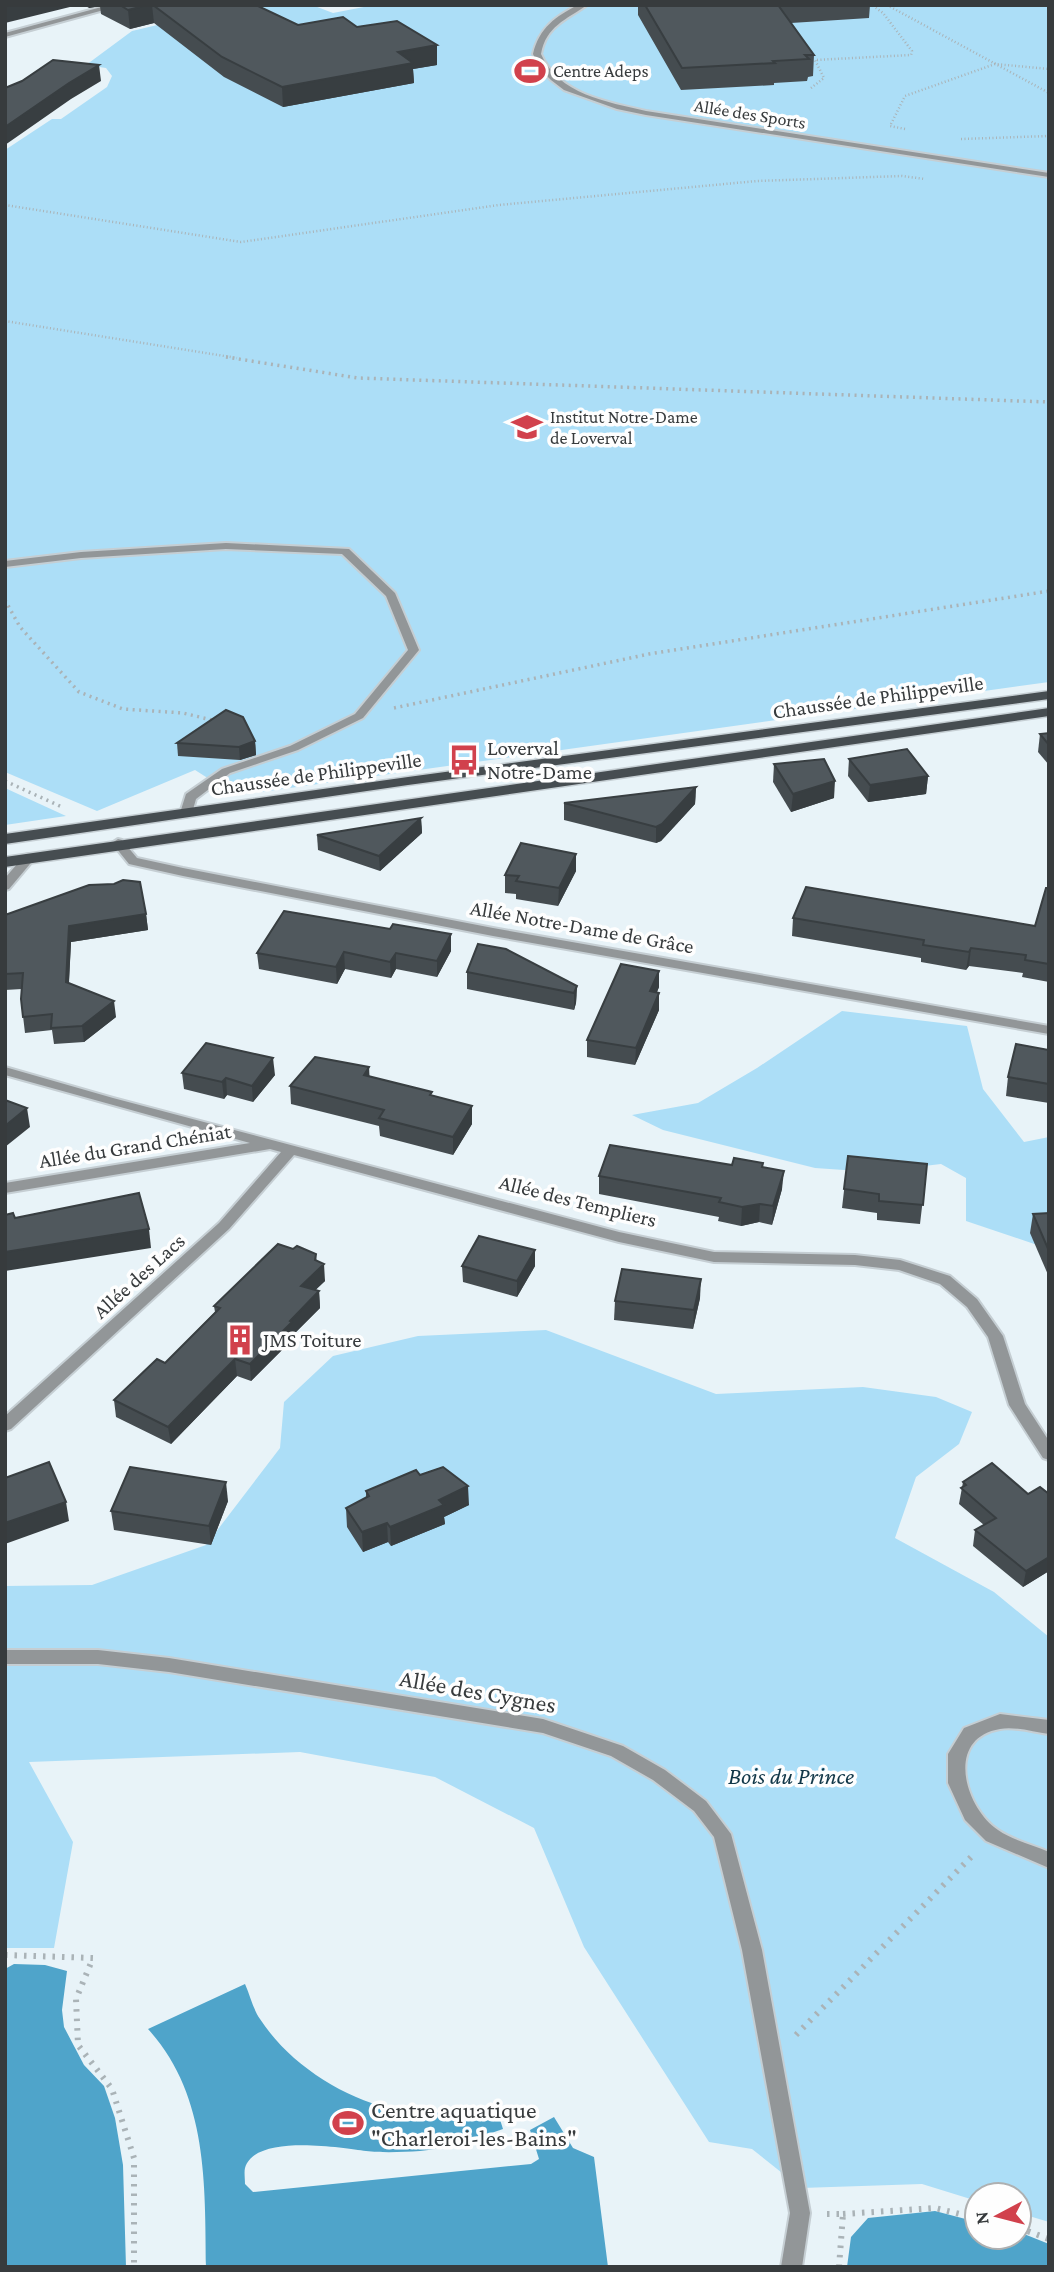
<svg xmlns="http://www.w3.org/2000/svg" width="1054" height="2272" viewBox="0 0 1054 2272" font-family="'Crimson Pro',serif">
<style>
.green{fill:#acdef7}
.water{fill:#4fa4ca}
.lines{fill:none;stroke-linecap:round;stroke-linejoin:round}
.lane-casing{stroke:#c5ced3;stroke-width:4}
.street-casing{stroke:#c5ced3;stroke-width:4}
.primary-casing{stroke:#c5ced3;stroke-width:3}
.path-far2{stroke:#aab3b7;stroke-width:2.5;stroke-dasharray:1 2.5;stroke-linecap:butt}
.path-far1{stroke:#aab3b7;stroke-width:3.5;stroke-dasharray:2 4.5;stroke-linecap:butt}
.path{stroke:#aab3b7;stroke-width:6;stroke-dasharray:2.5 7;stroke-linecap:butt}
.lane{fill:#929698;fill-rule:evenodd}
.street{fill:#929698;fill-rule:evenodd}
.primary{fill:#464d51;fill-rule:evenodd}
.wall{fill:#454c50}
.shaded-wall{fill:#383e41}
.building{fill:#50585d;stroke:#383e41;stroke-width:2}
.labels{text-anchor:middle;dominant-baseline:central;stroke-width:7;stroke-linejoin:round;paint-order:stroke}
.far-poi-label{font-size:18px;fill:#373b3d;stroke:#fefefe;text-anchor:start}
.far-street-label{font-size:18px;fill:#373b3d;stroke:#fefefe}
.street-label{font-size:21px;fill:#373b3d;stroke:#fefefe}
.poi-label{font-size:21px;fill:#373b3d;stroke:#fefefe;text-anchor:start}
.near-street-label{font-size:24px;fill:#373b3d;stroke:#fefefe}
.near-park-label{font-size:24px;font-style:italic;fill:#113748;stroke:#fefefe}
.near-poi-label{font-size:24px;fill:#373b3d;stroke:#fefefe;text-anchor:start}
</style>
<rect width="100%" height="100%" fill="#e8f3f8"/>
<g class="green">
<polygon points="223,5 312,5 333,13 374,5 1049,5 1049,682 261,792 225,789 195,770 97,811 5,772 5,150 52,119 61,119 107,87 112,76 106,68 86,65 132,31 229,8"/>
<polygon points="5,788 66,816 5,825"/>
<polygon points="842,1011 967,1026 983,1089 1024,1142 1049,1137 1049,1249 966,1221 966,1178 941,1164 873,1172 815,1168 663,1130 632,1115 698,1103 757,1068"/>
<polygon points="546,1330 716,1394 863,1387 936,1397 972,1412 959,1444 916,1477 895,1538 994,1592 1049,1637 1049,2222 1019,2213 1019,2195 977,2195 977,2201 922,2184 801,2188 752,2149 709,2142 584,1947 534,1828 435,1777 300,1752 29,1762 73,1842 54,1948 5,1948 5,1586 92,1585 206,1545 280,1448 284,1402 333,1356 418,1336"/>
</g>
<g class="water">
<polygon points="14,1964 45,1965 67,1971 62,2010 64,2027 84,2065 104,2086 115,2118 123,2165 126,2267 5,2267 5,1969"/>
<path d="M245,1984c5,11 8,25 15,35 28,43 79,77 129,89 34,9 73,3 107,-1l7,22c-27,9 -55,20 -83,22 -17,1 -37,2 -54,0 -24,-3 -111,-18 -121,17 -1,4 0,11 0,16l8,8 278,-28 8,-5 -9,-29 24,-13 19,31 21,9 14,110h-402c-1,-84 2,-172 -58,-238z"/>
<polygon points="935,2211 977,2222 977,2237 1019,2237 1019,2232 1049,2244 1049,2267 847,2267 851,2237 868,2218"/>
</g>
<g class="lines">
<g class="lane-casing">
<polygon id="lane" points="226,543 349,549 395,593 419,650 363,718 298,750 230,773 196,799 192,813 186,817 180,813 186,794 222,769 290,746 355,714 408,650 386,596 342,554 226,549 81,558 5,567 5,561 81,552"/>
</g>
<g class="street-casing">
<g id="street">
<polygon points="109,5 122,5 5,37 5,33"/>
<path d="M578,5h9c-21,15 -41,21 -46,49 17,40 66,48 105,57l403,62v4l-403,-62 -29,-6 -53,-19 -13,-10 -11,-11 -7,-15c6,-26 23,-38 45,-49z"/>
<polygon points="118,839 122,840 137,858 183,868 493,928 1049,1026 1049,1034 493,936 183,876 129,864 112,843"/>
<polygon points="29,854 35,858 9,889 5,890 5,878 25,855"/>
<polygon points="5,1067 113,1098 619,1232 714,1252 855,1255 900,1260 950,1276 977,1299 1003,1336 1025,1404 1049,1441 1049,1460 1043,1458 1009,1405 988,1337 967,1307 940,1284 899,1270 855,1265 714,1262 619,1242 294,1155 229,1229 11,1429 5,1431 5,1416 219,1223 281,1152 270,1149 5,1193 5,1183 250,1143 5,1075"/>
<polygon points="5,1650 98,1650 169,1658 543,1719 623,1746 665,1770 706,1801 731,1834 762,1950 810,2213 802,2267 781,2267 790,2213 742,1950 714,1837 694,1811 653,1780 611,1756 543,1733 169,1672 98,1664 5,1664"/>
<path d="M1000,1714l49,6v14c-15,-2 -35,-8 -49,-5 -55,9 -36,78 -2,101 14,10 35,15 51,22v16l-63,-27 -21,-21 -17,-37v-29l16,-26z"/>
</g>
</g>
<g class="primary-casing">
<g id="primary">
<polygon points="1049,691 1049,699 408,785 5,844 5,834 408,777"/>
<polygon points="1049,708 1049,716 5,867 5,857"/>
</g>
</g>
<g class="path-far2">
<polyline points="887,5 1049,93"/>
<polyline points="811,88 824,78 815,60 911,55 912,51 883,13 872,5"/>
<polyline points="905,129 890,126 905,96 995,64 1049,69"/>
<polyline points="961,139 1049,136"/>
<polyline points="5,205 241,242 499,205 757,181 902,176 925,179"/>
<polyline points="5,321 237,358"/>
</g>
<g class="path-far1">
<polyline points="226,357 358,378 1049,402"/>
<polyline points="5,600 20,627 79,692 123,709 183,713 216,721"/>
<polyline points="394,708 649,654 1049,591"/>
<polyline points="5,781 62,807"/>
</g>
<g class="path">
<polyline points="5,1955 93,1958 76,1999 78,2045 112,2089 134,2158 134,2267"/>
<polyline points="796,2035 974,1854"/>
<polyline points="827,2214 843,2214 839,2267"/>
<polyline points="843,2214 935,2208 977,2218"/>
<polyline points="1019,2228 1049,2239"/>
</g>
<use href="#lane" class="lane"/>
<use href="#street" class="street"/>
<use href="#primary" class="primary"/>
</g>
<g class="wall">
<polygon points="84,5 256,5 298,25 357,27 437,45 437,65 413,69 414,83 283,107 224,77 154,23 130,29 101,14 100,6 89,8"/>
<polygon points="638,5 870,5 869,18 791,23 814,55 813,76 808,77 807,81 774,83 774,85 681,90 638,15"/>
<polygon points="1049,733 1049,765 1038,752 1040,734"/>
<polygon points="255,741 256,755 240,760 178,756 177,743"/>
<polygon points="849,759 928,776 926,794 868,802 848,776"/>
<polygon points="774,764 834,798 791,812 773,782"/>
<polygon points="696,787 695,804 661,841 656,843 564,820 564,803"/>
<polygon points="421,818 422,833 380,871 318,850 317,835"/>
<polygon points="576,854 576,871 558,906 516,899 516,894 505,893 505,875"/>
<polygon points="1049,888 1049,982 1022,977 1023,973 969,966 966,970 921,962 921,958 792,936 793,918 1035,926"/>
<polygon points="146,914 148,930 71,942 69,983 116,1017 84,1042 54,1044 52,1030 25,1033 21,999 22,989 5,990 5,915"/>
<polygon points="451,951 437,977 396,969 391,978 345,969 337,984 259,969 257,953"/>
<polygon points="659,971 659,987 657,992 659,1010 635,1065 587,1057 587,1040"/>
<polygon points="467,972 577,986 576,1003 574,1010 467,989"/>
<polygon points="1049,1050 1049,1103 1006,1096 1008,1077"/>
<polygon points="182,1073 275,1075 253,1102 227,1095 224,1099 184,1089"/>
<polygon points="369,1076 432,1096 472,1106 472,1124 453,1155 380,1136 379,1126 291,1104 290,1086"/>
<polygon points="848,1156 927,1164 920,1224 877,1220 877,1213 842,1208"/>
<polygon points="732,1165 763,1167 782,1189 772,1225 759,1222 741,1226 718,1221 719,1217 599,1194 599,1176"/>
<polygon points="1049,1213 1049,1277 1030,1233 1033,1214"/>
<polygon points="535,1250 535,1266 517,1297 463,1282 462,1266"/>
<polygon points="316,1254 316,1261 325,1281 315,1290 319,1291 320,1308 293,1335 293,1339 251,1381 237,1376 171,1444 116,1417 114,1400 165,1363 215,1312 214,1306"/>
<polygon points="700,1298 693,1329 614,1320 615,1301"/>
<polygon points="420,1475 469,1505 444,1517 445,1524 391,1546 388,1542 363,1552 347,1527 346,1508 366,1498 366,1491"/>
<polygon points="963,1482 1028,1494 1049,1494 1049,1571 1023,1587 973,1546 975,1530 984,1525 959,1504"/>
<polygon points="228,1501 211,1545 114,1530 111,1511"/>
</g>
<g class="shaded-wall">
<polygon points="5,5 78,5 5,23"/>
<polygon points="89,5 100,5 100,6 89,8"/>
<polygon points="148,5 152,5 154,23 130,29 128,10"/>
<polygon points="437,45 437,65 413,69 414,83 283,107 282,87 398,52"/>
<polygon points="99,65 101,81 71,99 5,145 5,127 69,83"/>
<polygon points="255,741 256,755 240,760 239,747"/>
<polygon points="928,776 926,794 868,802 870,785"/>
<polygon points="835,781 834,798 791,812 793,794"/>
<polygon points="696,787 695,804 661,841 656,843 656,827"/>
<polygon points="421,818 422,833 380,871 379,856"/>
<polygon points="576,854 576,871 558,906 559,888"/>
<polygon points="146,914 148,930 71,942 68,998 66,982 69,926"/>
<polygon points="451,934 451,951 437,977 437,961"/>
<polygon points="971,948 969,966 966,970 969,952"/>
<polygon points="344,952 345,969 337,984 336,967"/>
<polygon points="396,953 396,969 391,978 390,962"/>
<polygon points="659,971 659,987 650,1008 650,991"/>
<polygon points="577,986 576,1003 574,1010 574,993"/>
<polygon points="659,993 659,1010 635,1065 636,1048"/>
<polygon points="114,1001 116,1017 84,1042 82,1026"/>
<polygon points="273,1058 275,1075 253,1102 252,1086"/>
<polygon points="369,1067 370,1085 364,1075"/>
<polygon points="226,1078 227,1095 224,1099 222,1082"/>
<polygon points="472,1106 472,1124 453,1155 453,1137"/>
<polygon points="27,1108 30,1127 5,1147 5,1126"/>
<polygon points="784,1171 782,1189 772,1225 773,1206"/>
<polygon points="760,1204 759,1222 741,1226 742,1207"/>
<polygon points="149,1229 151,1248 5,1271 5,1252"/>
<polygon points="535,1250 535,1266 517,1297 517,1281"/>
<polygon points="316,1254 317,1270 324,1264 325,1281 302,1303 301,1286 315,1260"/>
<polygon points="701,1279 700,1298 693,1329 694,1310"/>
<polygon points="319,1291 320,1308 293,1335 293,1339 251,1381 250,1364"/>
<polygon points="235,1359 237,1376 171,1444 168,1427"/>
<polygon points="226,1482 228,1501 211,1545 209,1526"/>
<polygon points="468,1486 469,1505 444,1517 445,1524 391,1546 390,1527 439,1500"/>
<polygon points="66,1502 69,1521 5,1544 5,1523"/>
<polygon points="387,1523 388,1542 363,1552 362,1532"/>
<polygon points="1049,1557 1049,1571 1023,1587 1026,1571"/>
</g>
<g class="building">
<polygon points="120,5 148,5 128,10"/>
<polygon points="153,5 256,5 298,25 343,17 357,27 397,21 437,45 398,52 413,63 282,87 222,57"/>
<polygon points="645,5 778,5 814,55 805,55 809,59 773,61 775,63 682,68"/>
<polygon points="53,60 99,65 69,83 5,127 5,88 22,81"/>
<polygon points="226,710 243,717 255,741 239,747 177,743"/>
<polygon points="1049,733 1049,745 1040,734"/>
<polygon points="907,749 928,776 870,785 849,759"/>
<polygon points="824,759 835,781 793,794 774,764"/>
<polygon points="696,787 662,824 656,827 564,803"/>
<polygon points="421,818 379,856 317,835"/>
<polygon points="521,843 576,854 559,888 516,881 519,876 505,875"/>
<polygon points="123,880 140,882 146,914 69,926 66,982 114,1001 82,1026 51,1028 52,1014 23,1017 21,999 23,973 5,974 5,915 89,885 114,884"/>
<polygon points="806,887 1035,926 1046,888 1049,888 1049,964 1025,960 1026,955 971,948 969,952 923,945 924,940 793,918"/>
<polygon points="284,911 390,929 393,924 451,934 437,961 396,953 390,962 344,952 336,967 257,953"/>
<polygon points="478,944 506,949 577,986 574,993 467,972"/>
<polygon points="621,964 659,971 650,991 659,993 636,1048 587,1040"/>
<polygon points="206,1043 273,1058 252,1086 226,1078 222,1082 182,1073"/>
<polygon points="1016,1044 1049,1050 1049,1084 1008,1077"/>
<polygon points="315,1057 369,1067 364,1075 432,1092 430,1095 472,1106 453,1137 379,1118 384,1110 290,1086"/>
<polygon points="5,1100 27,1108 5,1126"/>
<polygon points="610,1145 732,1165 734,1158 763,1163 762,1167 784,1171 773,1206 760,1204 742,1207 719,1202 721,1198 599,1176"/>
<polygon points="848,1156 927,1164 923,1205 879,1201 879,1194 844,1189"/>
<polygon points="139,1193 149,1229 5,1252 5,1215 13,1213 15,1218"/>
<polygon points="1049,1213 1049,1251 1033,1214"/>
<polygon points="479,1236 535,1250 517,1281 462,1266"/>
<polygon points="278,1244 293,1249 297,1246 316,1254 315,1260 324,1264 301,1286 319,1291 290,1321 292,1322 250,1364 235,1359 168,1427 114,1400 157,1359 165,1363 220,1308 214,1306"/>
<polygon points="622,1269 701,1279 694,1310 615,1301"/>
<polygon points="49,1462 66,1502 5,1523 5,1478"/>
<polygon points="992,1463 1028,1494 1040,1487 1049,1494 1049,1557 1026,1571 975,1530 996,1518 961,1488 966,1485 963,1482"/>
<polygon points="130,1467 226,1482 209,1526 111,1511"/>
<polygon points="443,1467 468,1486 439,1500 444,1505 390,1527 387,1523 362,1532 346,1508 369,1496 366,1491 416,1470 420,1475"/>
</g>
<defs>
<g id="stadium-bare" transform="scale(2.415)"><path d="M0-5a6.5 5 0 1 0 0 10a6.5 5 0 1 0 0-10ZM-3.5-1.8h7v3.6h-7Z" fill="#d1414c" stroke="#fefefe" stroke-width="2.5" paint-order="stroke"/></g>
<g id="school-bare" transform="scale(2.415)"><path d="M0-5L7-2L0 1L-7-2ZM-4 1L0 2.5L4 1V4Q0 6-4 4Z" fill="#d1414c" stroke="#fefefe" stroke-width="2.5" paint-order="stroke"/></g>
<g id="bus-bare" transform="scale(2.415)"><path d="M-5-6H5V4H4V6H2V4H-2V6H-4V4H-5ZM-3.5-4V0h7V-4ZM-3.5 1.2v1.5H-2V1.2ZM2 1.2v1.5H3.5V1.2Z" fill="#d1414c" stroke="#fefefe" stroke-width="2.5" paint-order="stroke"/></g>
<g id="building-bare" transform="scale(2.415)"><path d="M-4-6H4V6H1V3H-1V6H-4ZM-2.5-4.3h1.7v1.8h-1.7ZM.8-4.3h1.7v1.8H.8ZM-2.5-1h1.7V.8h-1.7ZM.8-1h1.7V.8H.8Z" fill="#d1414c" stroke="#fefefe" stroke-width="2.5" paint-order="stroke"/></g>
</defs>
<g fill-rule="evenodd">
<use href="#stadium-bare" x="530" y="71"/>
<use href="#school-bare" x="527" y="427"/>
<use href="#bus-bare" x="464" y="760"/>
<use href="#building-bare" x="240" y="1340"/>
<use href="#stadium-bare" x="348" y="2123"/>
</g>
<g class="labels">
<g class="far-poi-label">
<text x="553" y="71">Centre Adeps</text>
<text x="550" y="417">Institut Notre-Dame<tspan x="550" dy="21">de Loverval</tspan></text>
</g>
<g class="far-street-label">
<text transform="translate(750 114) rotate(9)">Allée des Sports</text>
</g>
<g class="street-label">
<text transform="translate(878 697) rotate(-8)">Chaussée de Philippeville</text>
<text transform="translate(316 774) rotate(-8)">Chaussée de Philippeville</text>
<text transform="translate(582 927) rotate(10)">Allée Notre-Dame de Grâce</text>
<text transform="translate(135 1146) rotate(-9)">Allée du Grand Chéniat</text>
<text transform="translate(578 1201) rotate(14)">Allée des Templiers</text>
<text transform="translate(139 1276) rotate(-42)">Allée des Lacs</text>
</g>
<g class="poi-label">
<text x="487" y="748">Loverval<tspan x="487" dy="24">Notre-Dame</tspan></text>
<text x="263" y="1340">JMS Toiture</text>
</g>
<g class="near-street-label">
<text transform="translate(478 1691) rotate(10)">Allée des Cygnes</text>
</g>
<g class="near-park-label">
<text x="791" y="1775">Bois du Prince</text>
</g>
<g class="near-poi-label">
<text x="371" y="2109">Centre aquatique<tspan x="371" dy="28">"Charleroi-les-Bains"</tspan></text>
</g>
</g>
<rect width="1054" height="2272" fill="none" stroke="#373b3d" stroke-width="14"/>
<g transform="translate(998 2216) rotate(263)"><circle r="33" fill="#fefefe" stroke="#aeb0b1" stroke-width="2"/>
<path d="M0-5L12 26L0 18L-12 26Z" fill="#d1414c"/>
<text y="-10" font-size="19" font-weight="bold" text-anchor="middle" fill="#373b3d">N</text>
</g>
</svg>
